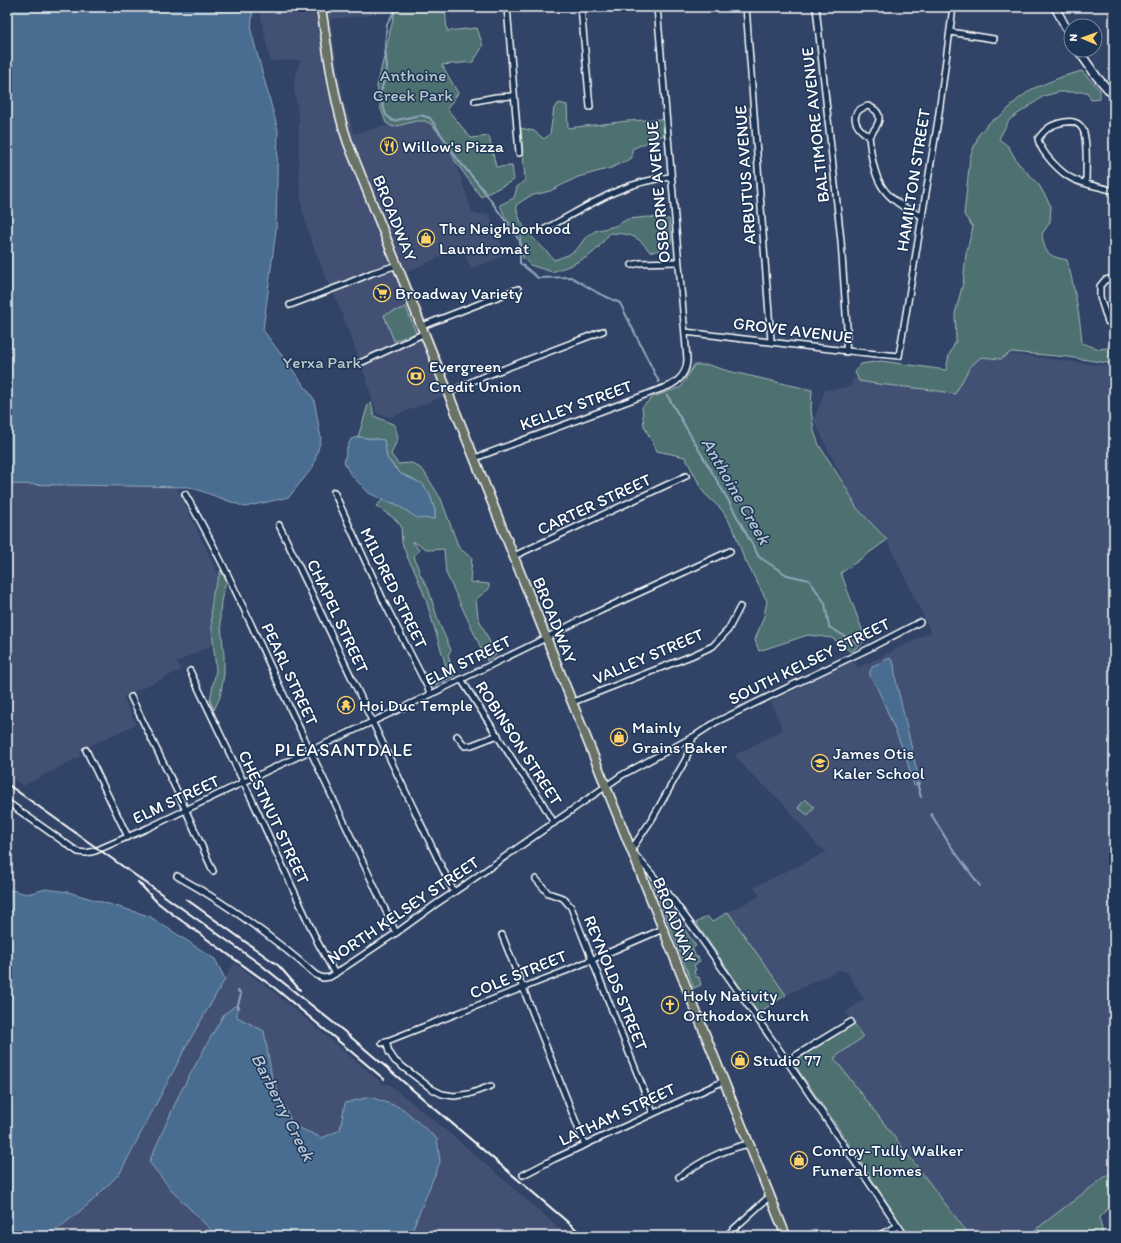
<svg xmlns="http://www.w3.org/2000/svg" width="1121" height="1243" viewBox="0 0 1121 1243" font-family="Itim,sans-serif">
<style>
.built{fill:#435173}
.green{fill:#4d7071;stroke:#a6b8b8}
.water{fill:#486d90;stroke:#91a7bc}
.lines{fill:none;stroke-linecap:round;stroke-linejoin:round}
.stream{stroke:#91a7bc;stroke-width:2}
.street-casing{stroke:#fff;stroke-width:8}
.secondary-casing{stroke:#fff;stroke-width:10}
.primary-casing{stroke:#fff;stroke-width:11}
.street{stroke:#1d3557;stroke-width:5}
.secondary{stroke:#1d3557;stroke-width:7}
.primary{stroke:#687266;stroke-width:8}
.rail{stroke:#fff;stroke-width:2}
.labels{text-anchor:middle;dominant-baseline:central;stroke-width:3;stroke-linejoin:round;paint-order:stroke}
.park-label{font-size:17px;fill:#b8c6c6;stroke:#1d3557}
.street-label{font-size:17px;fill:#fff;stroke:#1d3557}
.poi-label{font-size:17px;fill:#fff;stroke:#1d3557;text-anchor:start}
.water-label{font-size:18px;font-style:italic;fill:#b6c5d3;stroke:#1d3557}
.neighbourhood-label{font-size:18px;letter-spacing:1px;fill:#fff;stroke:#1d3557}
</style>
<rect width="100%" height="100%" fill="#314366"/>
<filter id="ink" filterUnits="userSpaceOnUse"><feTurbulence type="fractalNoise" baseFrequency=".025" numOctaves="2"/><feDisplacementMap in="SourceGraphic" scale="8" xChannelSelector="R" yChannelSelector="G"/><feConvolveMatrix kernelMatrix="1 2 1 2 8 2 1 2 1" color-interpolation-filters="sRGB"/></filter>
<g filter="url(#ink)">
<g class="built">
<polygon points="259,7 376,7 372,15 330,19 343,98 354,134 379,127 390,126 393,127 416,121 428,122 434,126 450,147 473,214 489,214 506,255 471,269 461,247 407,272 455,392 391,417 377,414 362,366 335,296 328,283 309,235 302,209 299,172 299,119 294,89 295,77 300,60 270,61"/>
<polygon points="959,348 1114,367 1114,1170 1027,1236 970,1236 833,1058 863,1037 846,1012 864,999 847,972 839,970 786,995 728,912 760,896 754,887 827,852 817,845 783,803 748,771 735,755 783,730 771,702 852,661 858,668 931,632 887,540 856,507 814,420 825,390 850,387 853,378 953,389"/>
<polygon points="7,484 176,486 218,574 211,598 210,612 212,645 177,662 181,670 123,697 136,724 79,751 81,756 23,786 7,774"/>
<polygon points="234,963 269,988 383,1084 389,1084 460,1142 568,1236 46,1236 55,1231 91,1202 120,1173 188,1043"/>
</g>
<g class="green">
<polygon points="396,7 445,7 447,31 477,28 483,46 473,62 442,65 458,93 447,109 471,138 489,136 496,167 512,166 514,180 481,197 455,161 449,144 431,124 425,121 416,121 393,127 386,123 381,109 377,86"/>
<path d="M1082,71l18,19v9l-9,1 -4,-8h-28l-15,4 -35,24 -10,19 9,7 10,17 21,22 12,21 -1,16 -8,12c3,20 6,22 25,26 7,26 13,56 15,83l17,6 15,-2v17l-46,-7 -57,-5 -10,7 -20,-2 -11,10 -15,27c-32,-7 -64,-7 -96,-13l-4,-9 6,-8 20,-3 65,9 3,-15 7,-14 -1,-27 8,-31 3,-29 7,-27 -9,-12 6,-58 9,-23 11,-12 12,-7 15,-15 15,-11 32,-13z"/>
<path d="M559,103l8,2 1,23 60,-7 34,-2 2,16 -32,14v9l-21,10 -33,9 -28,14 -20,5 -14,9c4,28 23,35 38,55l14,-5 9,-6 8,-11 10,-7 20,-5 13,-7 20,-2 21,2 3,23 -10,8 -12,2c-13,-17 -19,-18 -40,-19l-12,15 -9,8 -20,10 -17,6 -22,-7 -7,-7 -3,-22 -15,-19 -5,-12 14,-7 3,-11 8,-7 -4,-52 13,3 10,8 6,-5 4,-26z"/>
<polygon points="406,307 416,333 394,341 384,315"/>
<polygon points="694,365 709,365 728,371 812,390 811,410 814,431 819,445 847,489 856,507 887,540 841,573 866,640 851,652 832,638 808,635 759,651 755,640 764,616 767,601 743,556 734,530 722,510 704,493 685,457 657,451 644,426 642,407 653,397 681,387"/>
<polygon points="371,402 374,416 395,425 398,438 391,454 398,464 412,463 423,470 441,499 459,548 472,558 470,582 489,584 489,589 476,599 478,617 496,655 487,661 446,573 444,549 428,550 412,541 419,550 414,556 420,574 428,588 439,623 451,650 448,655 454,676 436,685 433,679 436,680 448,673 426,600 414,569 409,561 402,543 401,526 395,519 376,506 383,500 396,504 408,512 427,518 435,519 435,510 430,495 412,478 401,474 387,458 384,440 358,437 368,405"/>
<polygon points="221,570 226,581 221,601 220,616 224,655 224,674 220,697 214,710 210,700 216,670 212,630 211,609 213,593"/>
<polygon points="805,799 814,807 808,815 798,808"/>
<polygon points="652,882 696,946 692,948 696,957 698,957 700,962 694,965 696,970 694,971 696,977 699,977 701,985 694,988"/>
<polygon points="728,912 786,995 758,1013 696,923 707,916 712,922"/>
<polygon points="854,1024 863,1037 834,1058 970,1236 909,1236 839,1129 794,1064 796,1060"/>
<polygon points="1114,1170 1114,1203 1099,1217 1103,1234 1102,1236 1027,1236"/>
</g>
<g class="water">
<polygon points="7,7 253,7 251,31 278,130 276,230 263,330 314,399 321,439 313,467 289,497 245,507 190,487 7,484"/>
<polygon points="358,437 384,440 387,458 394,467 401,474 423,484 430,495 435,510 435,519 417,518 396,504 383,500 369,493 350,474 344,462 347,448 351,439"/>
<polygon points="890,658 894,664 896,681 920,784 914,786 905,754 877,687 870,676 870,671 873,666"/>
<polygon points="7,889 27,894 46,889 68,892 149,916 215,959 225,979 188,1043 120,1173 91,1202 55,1231 46,1236 7,1236"/>
<polygon points="235,1006 240,1007 237,1011 237,1017 264,1031 272,1078 293,1125 322,1138 340,1130 345,1103 370,1097 402,1108 437,1139 440,1162 413,1228 418,1236 217,1236 175,1194 149,1162 180,1093 208,1042 224,1014"/>
</g>
<g class="lines">
<g class="stream">
<polyline points="397,7 387,24 385,45 387,68 380,96 386,115 393,121 420,115 430,118 459,161 481,187 520,241 520,263 538,278 571,277 598,293 620,303 659,382"/>
<polyline points="667,395 727,498 759,557 787,575 809,580 825,603 829,627 860,645"/>
<polyline points="917,783 921,797"/>
<polyline points="931,814 950,845 980,886"/>
<polyline points="237,1008 241,994 238,991"/>
</g>
<g class="street-casing">
<g id="street">
<polyline points="507,7 519,153"/>
<polyline points="581,7 590,107"/>
<polyline points="746,7 771,341"/>
<polyline points="816,7 841,241 847,328 846,352"/>
<polyline points="950,32 994,39"/>
<polyline points="475,101 496,97 514,96"/>
<path d="M868,106c18,7 11,19 1,30 -14,-8 -22,-24 -1,-30z"/>
<path d="M869,136c4,42 11,63 53,80"/>
<path d="M1086,183c0,-12 2,-47 -4,-55 -4,-6 -11,-7 -17,-6 -13,2 -19,6 -27,17 3,14 23,35 37,41 12,5 26,7 39,11"/>
<path d="M545,229c44,-23 75,-47 126,-52"/>
<polyline points="632,265 639,263 678,262"/>
<polyline points="290,305 346,284 372,273 398,265"/>
<polyline points="1108,322 1100,297 1100,286 1105,280 1114,278"/>
<polyline points="422,326 518,289"/>
<path d="M685,332c71,8 142,18 214,24l39,-236 15,-113"/>
<polyline points="360,363 425,333"/>
<polyline points="449,393 475,380 603,331"/>
<path d="M475,458l194,-72c12,-6 18,-14 18,-27l-30,-352"/>
<polyline points="334,492 385,604 431,694"/>
<path d="M185,494c40,68 70,141 104,212 36,76 72,151 107,227"/>
<path d="M279,525c59,122 115,245 175,367"/>
<polyline points="514,556 686,476"/>
<polyline points="190,671 254,804 318,943 335,974"/>
<polyline points="461,679 520,771 539,797 554,823"/>
<polyline points="131,697 178,793 213,871"/>
<polyline points="573,702 691,656 713,646 728,630 740,607"/>
<polyline points="457,736 465,746 472,745 498,735"/>
<polyline points="693,737 686,759 652,819 631,850 667,892 698,934 787,1061 905,1236"/>
<polyline points="86,750 128,837"/>
<polyline points="7,802 78,852 86,853 95,851 148,828 269,770 419,700 546,638 580,620 730,551"/>
<path d="M177,876c50,28 96,61 139,99l7,3 7,-1 66,-44 40,-29 30,-20 156,-109 71,-38 23,-15 152,-73 52,-27"/>
<polyline points="536,879 548,893 563,898 571,907 653,1113"/>
<polyline points="502,935 585,1145"/>
<polyline points="386,1041 389,1052 395,1061 432,1089 442,1094 454,1096 469,1094 491,1086"/>
<polyline points="382,1043 568,970 663,929"/>
<polyline points="787,1061 851,1022"/>
<polyline points="523,1175 554,1159 724,1081"/>
<path d="M679,1177c24,-17 41,-26 69,-33"/>
<polyline points="726,1236 770,1196"/>
<polyline points="877,1236 898,1226"/>
</g>
</g>
<g class="secondary-casing">
<g id="secondary">
<polyline points="1055,7 1071,37"/>
<polyline points="1078,50 1097,77 1114,96"/>
</g>
</g>
<g class="primary-casing">
<path id="primary" d="M321,7c7,45 12,92 27,136l438,1093"/>
</g>
<use href="#street" class="street"/>
<use href="#secondary" class="secondary"/>
<use href="#primary" class="primary"/>
<g class="rail">
<polyline points="7,784 260,964 345,1032 584,1236"/>
<polyline points="138,882 157,902 171,913 276,989 384,1079"/>
<polyline points="186,899 279,966 300,990"/>
</g>
</g>
</g>
<defs>
<g id="restaurant-ring" transform="scale(0.9)"><circle r="9.5" fill="#1d3557" stroke="#ffd166" stroke-width="1.5"/><path d="M-5-6h1v4h1v-4h1v4h1v-4h1v5L-1.5 .5V6h-2V.5L-5-1ZM5-6V6H3V1.5H1.5Q1.5-4 5-6Z" fill="#ffd166"/></g>
<g id="shop-ring" transform="scale(0.9)"><circle r="9.5" fill="#1d3557" stroke="#ffd166" stroke-width="1.5"/><path d="M-5-2.5h2.3a2.7 3.5 0 0 1 5.4 0H5L5.5 6h-11ZM-1.5-2.5h3a1.5 2.3 0 0 0-3 0Z" fill="#ffd166"/></g>
<g id="supermarket-ring" transform="scale(0.9)"><circle r="9.5" fill="#1d3557" stroke="#ffd166" stroke-width="1.5"/><path d="M-6-5.5h2.5l.6 2H6L4.5 2H-2.5L-4.4-4H-6ZM-1.5 3.2a1.3 1.3 0 1 0 .1 0ZM3 3.2a1.3 1.3 0 1 0 .1 0Z" fill="#ffd166"/></g>
<g id="bank-ring" transform="scale(0.9)"><circle r="9.5" fill="#1d3557" stroke="#ffd166" stroke-width="1.5"/><path d="M-6-4H6V4H-6ZM0-2.3a2.3 2.3 0 1 0 0 4.6a2.3 2.3 0 1 0 0-4.6Z" fill="#ffd166"/></g>
<g id="temple-ring" transform="scale(0.9)"><circle r="9.5" fill="#1d3557" stroke="#ffd166" stroke-width="1.5"/><path d="M0-6L5-2H3V0L6.5 2.5H4V6H1.5V3h-3V6H-4V2.5H-6.5L-3 0V-2H-5Z" fill="#ffd166"/></g>
<g id="school-ring" transform="scale(0.9)"><circle r="9.5" fill="#1d3557" stroke="#ffd166" stroke-width="1.5"/><path d="M0-5L7-2L0 1L-7-2ZM-4 1L0 2.5L4 1V4Q0 6-4 4Z" fill="#ffd166"/></g>
<g id="church-ring" transform="scale(0.9)"><circle r="9.5" fill="#1d3557" stroke="#ffd166" stroke-width="1.5"/><path d="M-1.2-6h2.4v3.5h3.3v2.4h-3.3V6h-2.4V-.1h-3.3v-2.4h3.3Z" fill="#ffd166"/></g>
</defs>
<g fill-rule="evenodd">
<use href="#restaurant-ring" x="389" y="146"/>
<use href="#shop-ring" x="426" y="238"/>
<use href="#supermarket-ring" x="382" y="293"/>
<use href="#bank-ring" x="416" y="376"/>
<use href="#temple-ring" x="346" y="705"/>
<use href="#shop-ring" x="619" y="737"/>
<use href="#school-ring" x="820" y="763"/>
<use href="#church-ring" x="670" y="1005"/>
<use href="#shop-ring" x="740" y="1060"/>
<use href="#shop-ring" x="799" y="1160"/>
</g>
<g class="labels">
<g class="park-label">
<text x="413" y="75">Anthoine<tspan x="413" dy="20">Creek Park</tspan></text>
<text x="322" y="362">Yerxa Park</text>
</g>
<g class="street-label">
<text transform="translate(815 125) rotate(-96)">BALTIMORE AVENUE</text>
<text transform="translate(745 175) rotate(-94)">ARBUTUS AVENUE</text>
<text transform="translate(913 180) rotate(-81)">HAMILTON STREET</text>
<text transform="translate(658 192) rotate(-95)">OSBORNE AVENUE</text>
<text transform="translate(395 218) rotate(68)">BROADWAY</text>
<text transform="translate(793 330) rotate(7)">GROVE AVENUE</text>
<text transform="translate(576 405) rotate(-20)">KELLEY STREET</text>
<text transform="translate(594 504) rotate(-25)">CARTER STREET</text>
<text transform="translate(394 588) rotate(64)">MILDRED STREET</text>
<text transform="translate(338 616) rotate(65)">CHAPEL STREET</text>
<text transform="translate(555 620) rotate(68)">BROADWAY</text>
<text transform="translate(648 656) rotate(-23)">VALLEY STREET</text>
<text transform="translate(468 660) rotate(-26)">ELM STREET</text>
<text transform="translate(809 661) rotate(-26)">SOUTH KELSEY STREET</text>
<text transform="translate(290 674) rotate(65)">PEARL STREET</text>
<text transform="translate(519 743) rotate(57)">ROBINSON STREET</text>
<text transform="translate(176 799) rotate(-25)">ELM STREET</text>
<text transform="translate(274 817) rotate(65)">CHESTNUT STREET</text>
<text transform="translate(403 910) rotate(-34)">NORTH KELSEY STREET</text>
<text transform="translate(675 920) rotate(68)">BROADWAY</text>
<text transform="translate(518 974) rotate(-22)">COLE STREET</text>
<text transform="translate(616 983) rotate(68)">REYNOLDS STREET</text>
<text transform="translate(617 1114) rotate(-25)">LATHAM STREET</text>
</g>
<g class="poi-label">
<text x="402" y="146">Willow's Pizza</text>
<text x="439" y="228">The Neighborhood<tspan x="439" dy="20">Laundromat</tspan></text>
<text x="395" y="293">Broadway Variety</text>
<text x="429" y="366">Evergreen<tspan x="429" dy="20">Credit Union</tspan></text>
<text x="359" y="705">Hoi Duc Temple</text>
<text x="632" y="727">Mainly<tspan x="632" dy="20">Grains Baker</tspan></text>
<text x="833" y="753">James Otis<tspan x="833" dy="20">Kaler School</tspan></text>
<text x="683" y="995">Holy Nativity<tspan x="683" dy="20">Orthodox Church</tspan></text>
<text x="753" y="1060">Studio 77</text>
<text x="812" y="1150">Conroy-Tully Walker<tspan x="812" dy="20">Funeral Homes</tspan></text>
</g>
<g class="water-label">
<text transform="translate(736 491) rotate(60)">Anthoine Creek</text>
<text transform="translate(283 1107) rotate(63)">Barberry Creek</text>
</g>
<g class="neighbourhood-label">
<text x="344" y="750">PLEASANTDALE</text>
</g>
</g>
<rect width="1121" height="1243" fill="none" stroke="#1d3557" stroke-width="24"/>
<rect x="12" y="12" width="1097" height="1219" fill="none" stroke="#fff" stroke-width="1.5" filter="url(#ink)"/>
<g transform="translate(1083 38) rotate(272)"><circle r="19" fill="#1d3557" stroke="#77869a"/>
<path d="M0-3L7 15L0 10L-7 15Z" fill="#ffd166"/>
<text y="-6" font-size="11" font-weight="bold" text-anchor="middle" fill="#ffffff">N</text>
</g>
</svg>
